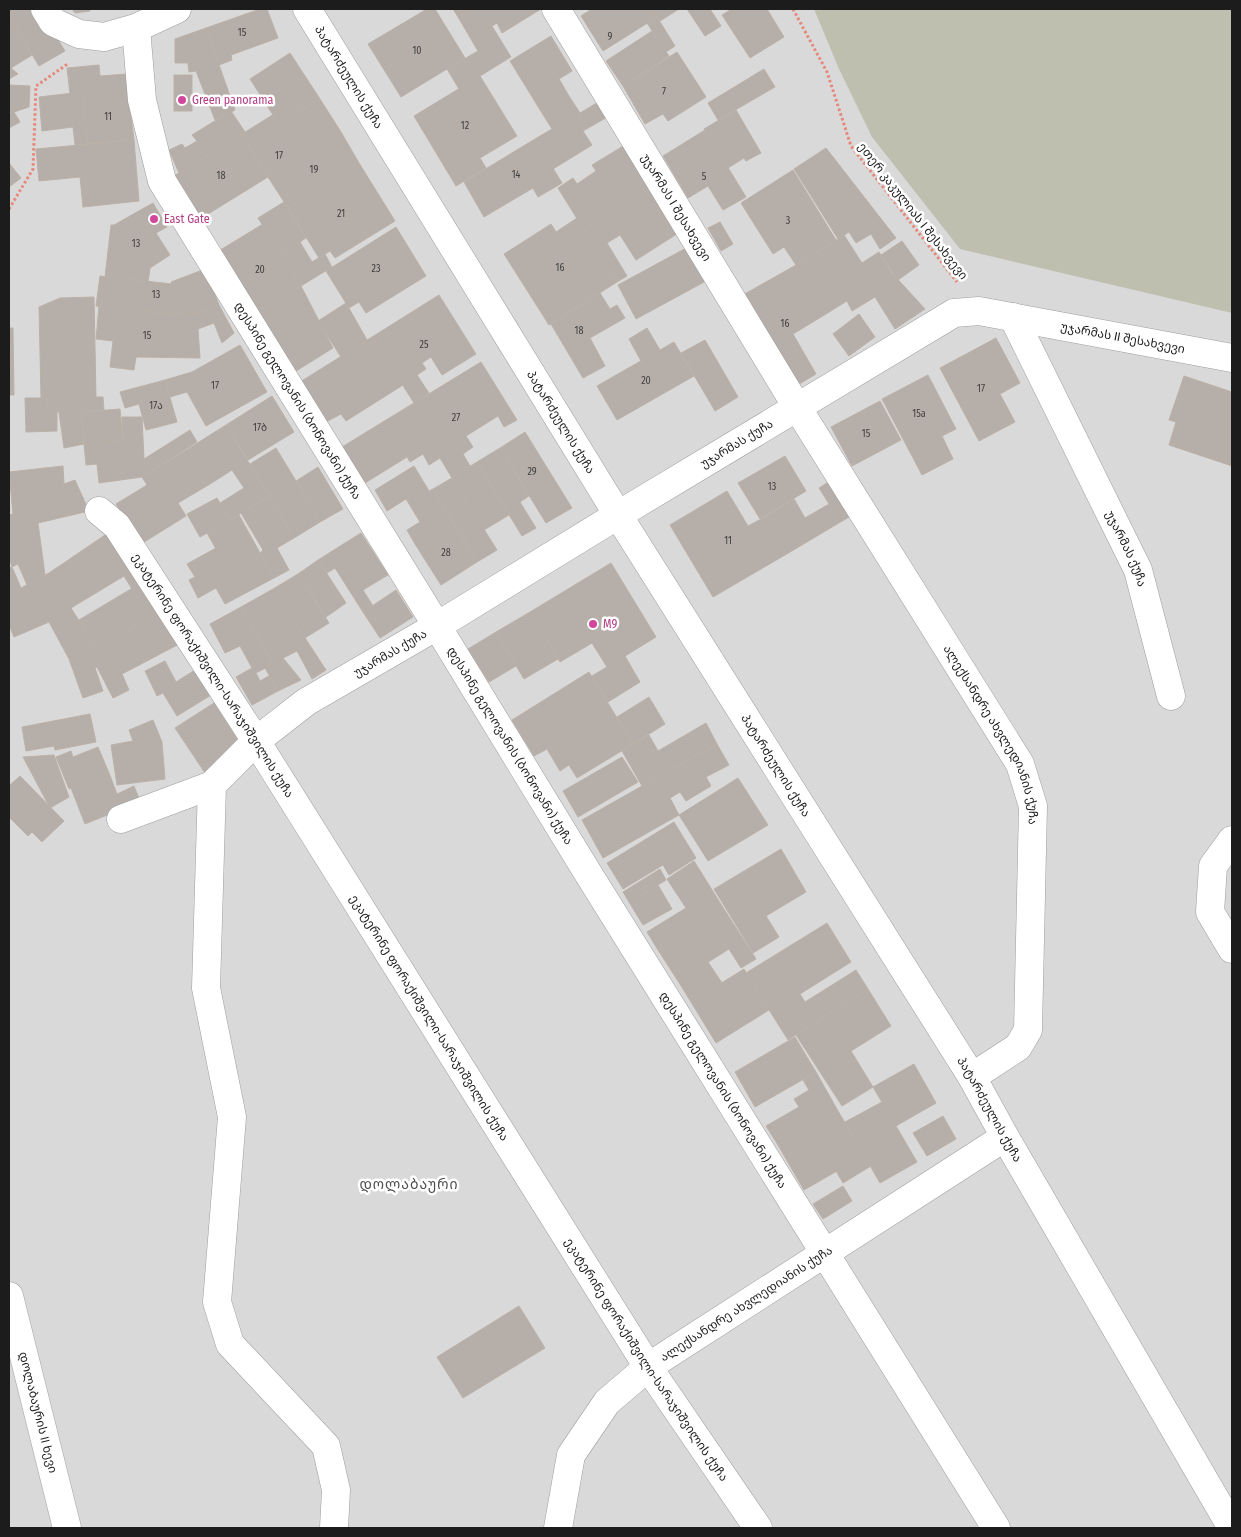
<svg xmlns="http://www.w3.org/2000/svg" width="1241" height="1537" viewBox="0 0 1241 1537" font-family="'Fira Sans Condensed','Noto Sans Georgian',sans-serif">
<style>
.residential{fill:#dad9d9}
.construction{fill:#bfbfb0}
.building{fill:#b5aea9;stroke:#bcb1a7}
.lines{fill:none;stroke-linecap:round;stroke-linejoin:round}
.minor-casing{stroke:#9d9d9d;stroke-width:29}
.path{stroke:#e78778;stroke-width:3;stroke-dasharray:2.5 2.5;stroke-linecap:butt}
.minor{stroke:#fff;stroke-width:28}
.hotel-dot{fill:#d1479c;stroke:#fff;stroke-width:2}
.labels{text-anchor:middle;dominant-baseline:central;stroke-width:5;stroke-linejoin:round;paint-order:stroke}
.number-label{font-size:10px;fill:#42403f}
.street-label{font-size:12px;fill:#1c1c1c;stroke:#fff}
.hotel-label{font-size:12px;fill:#b23c85;stroke:#fff;text-anchor:start}
.neighbourhood-label{font-size:14px;letter-spacing:1px;fill:#4f4f4f;stroke:#fff}
</style>
<rect width="100%" height="100%" fill="#ece9e3"/>
<rect class="residential" x="9" y="9" width="1223" height="1519"/>
<polygon class="construction" points="814,9 1232,9 1232,313 960,249 872,137 839,69"/>
<g class="building">
<polygon points="9,9 39,9 65,51 39,66 9,16"/>
<polygon points="72,9 89,9 90,11 75,13"/>
<polygon points="260,9 267,9 278,38 231,55 232,60 219,65 206,28"/>
<polygon points="427,9 435,9 465,58 401,97 368,44"/>
<polygon points="453,9 472,9 458,17"/>
<polygon points="472,9 541,9 502,33 497,23 492,26 511,57 459,89 447,69 478,51 458,17"/>
<polygon points="592,9 652,9 657,17 603,51 581,16"/>
<polygon points="652,9 679,9 660,21"/>
<polygon points="687,9 710,9 721,26 705,36"/>
<polygon points="732,9 767,9 784,37 750,58 722,15"/>
<polygon points="9,16 32,55 11,68 18,74 9,79"/>
<polygon points="657,17 675,46 666,52 647,23"/>
<polygon points="206,28 235,110 215,120 196,71 189,72 188,63 175,63 175,39"/>
<polygon points="652,31 669,56 623,86 606,61"/>
<polygon points="551,36 572,71 559,79 569,96 542,113 510,61"/>
<polygon points="677,52 706,97 668,121 663,114 645,124 623,86"/>
<polygon points="290,53 320,99 301,110 295,101 273,115 250,79"/>
<polygon points="99,65 100,76 126,74 134,140 88,144 82,92 70,94 67,68"/>
<polygon points="764,69 775,87 718,120 708,103"/>
<rect x="174" y="75" width="18" height="36"/>
<polygon points="480,76 517,136 480,158 486,168 456,186 414,116"/>
<polygon points="9,85 30,86 29,107 14,112 20,122 9,128"/>
<polygon points="82,92 88,144 75,145 73,127 42,131 39,97"/>
<polygon points="569,96 580,113 600,101 609,116 583,131 592,145 553,169 535,139 552,129 542,113"/>
<polygon points="320,99 341,132 268,177 242,134 295,101 301,110"/>
<polygon points="736,110 761,153 746,161 744,158 728,168 704,129"/>
<polygon points="231,111 245,132 179,173 169,150 182,144 185,148 197,141 192,135"/>
<polygon points="705,130 746,197 723,210 708,186 688,198 663,156"/>
<polygon points="341,132 359,163 288,208 268,177"/>
<polygon points="242,134 268,177 200,219 174,176"/>
<polygon points="535,139 562,183 538,197 533,188 484,217 464,182"/>
<polygon points="134,140 139,201 83,207 80,177 39,181 36,149"/>
<polygon points="625,145 652,187 584,230 558,188 573,178 577,184 596,171 592,165"/>
<polygon points="826,148 896,238 880,249 871,234 856,243 849,232 838,239 794,169"/>
<polygon points="9,163 21,178 9,187"/>
<polygon points="359,163 395,221 335,258 330,251 319,258 288,208"/>
<polygon points="793,170 836,240 796,265 784,247 773,254 741,203"/>
<polygon points="652,187 664,207 620,235 607,215"/>
<polygon points="284,202 306,238 281,254 258,218"/>
<polygon points="153,203 167,227 156,233 170,255 150,268 148,282 105,277 111,225 114,225"/>
<polygon points="664,207 680,232 636,260 620,235"/>
<polygon points="607,215 620,235 607,243 627,276 617,282 584,230"/>
<polygon points="577,218 617,282 549,325 504,254 551,224 556,232"/>
<polygon points="720,222 733,244 721,251 708,228"/>
<polygon points="263,224 301,286 255,313 217,252"/>
<polygon points="396,227 426,276 366,313 359,302 349,308 326,271"/>
<polygon points="844,235 862,263 879,252 892,273 826,314 796,265"/>
<polygon points="902,241 919,265 898,280 881,255"/>
<polygon points="300,242 312,262 325,254 332,267 301,286 281,254"/>
<polygon points="688,247 706,281 636,319 618,285"/>
<polygon points="796,265 826,314 793,334 816,374 796,386 743,295"/>
<polygon points="205,269 219,305 197,313 170,314 96,306 100,276 172,284 171,282"/>
<polygon points="892,273 925,309 895,329 875,297 852,311 847,301"/>
<polygon points="301,286 333,348 293,373 255,313"/>
<polygon points="600,293 610,309 617,305 625,318 590,338 605,366 583,378 551,324"/>
<polygon points="439,295 476,354 442,375 431,357 422,363 426,369 417,375 429,393 414,403 372,337"/>
<polygon points="94,297 96,397 103,397 104,410 81,412 84,444 64,448 59,412 48,411 47,398 41,398 39,307 60,298"/>
<polygon points="346,303 367,340 341,357 318,321"/>
<polygon points="219,305 234,333 222,343 214,323 198,329 200,358 136,357 134,370 110,367 113,341 96,339 99,306 170,314 197,313"/>
<polygon points="859,314 875,337 849,356 833,334"/>
<polygon points="9,328 13,328 14,395 9,395"/>
<polygon points="647,328 660,350 641,361 629,339"/>
<polygon points="372,337 403,385 346,421 341,414 326,422 300,382"/>
<polygon points="996,338 1020,383 1000,394 1015,422 979,441 940,368"/>
<polygon points="705,340 738,397 715,411 681,353"/>
<polygon points="674,342 694,376 617,420 597,386"/>
<polygon points="240,345 267,392 206,426 187,392 170,397 165,380 192,372"/>
<polygon points="481,362 517,420 504,427 498,416 466,436 473,447 463,454 470,466 452,478 409,406"/>
<polygon points="928,375 956,429 942,436 953,459 922,475 882,399"/>
<polygon points="1184,376 1232,392 1232,466 1169,445 1176,422 1169,420"/>
<polygon points="165,380 177,422 146,430 139,404 125,408 120,392"/>
<polygon points="272,396 294,432 248,460 226,425"/>
<polygon points="25,398 47,398 48,411 57,411 57,431 26,432"/>
<polygon points="880,401 901,440 852,466 831,427"/>
<polygon points="409,406 440,458 429,465 423,454 410,462 407,457 365,483 342,447"/>
<polygon points="120,409 123,440 84,444 81,412"/>
<polygon points="122,417 142,417 144,459 190,430 197,442 142,477 99,483 97,464 86,465 84,444 123,440"/>
<polygon points="226,425 269,496 230,520 220,503 244,488 232,470 210,484 188,449"/>
<polygon points="525,432 572,508 546,523 500,448"/>
<polygon points="276,448 296,481 269,496 250,464"/>
<polygon points="500,448 529,496 520,502 536,528 522,536 477,462"/>
<polygon points="188,449 210,484 178,503 186,516 141,544 116,504 147,485 142,477"/>
<polygon points="785,456 806,491 760,519 738,483"/>
<polygon points="477,462 509,515 484,530 452,478"/>
<polygon points="63,466 64,484 75,480 89,511 38,523 45,575 27,585 18,564 12,567 9,556 9,515 13,514 9,472"/>
<polygon points="414,466 429,491 433,489 452,521 415,544 407,530 420,522 406,499 387,511 375,490"/>
<polygon points="318,467 343,509 320,522 296,481"/>
<polygon points="452,478 497,550 477,562 433,489"/>
<polygon points="833,479 854,514 785,555 763,518 794,499 805,518 829,504 819,488"/>
<polygon points="296,481 320,522 294,538 269,496"/>
<polygon points="727,491 748,526 763,518 785,555 713,597 670,525"/>
<polygon points="269,496 294,538 277,548 289,570 274,578 260,553 263,550 241,513"/>
<polygon points="217,498 230,520 200,537 187,514"/>
<polygon points="239,515 274,578 242,595 207,533"/>
<polygon points="452,521 477,562 441,585 415,544"/>
<polygon points="108,533 146,580 132,589 124,576 71,608 49,573"/>
<polygon points="361,533 388,575 363,590 373,606 363,612 335,568 327,573 318,560"/>
<polygon points="216,548 242,595 225,604 216,588 198,598 189,580 195,577 187,564"/>
<polygon points="318,560 346,603 326,617 298,574"/>
<polygon points="611,563 656,637 607,667 592,643 560,662 530,612"/>
<polygon points="12,567 21,588 49,573 95,646 69,659 49,622 14,637 9,625 9,568"/>
<polygon points="298,574 329,623 305,638 273,589"/>
<polygon points="146,580 163,611 95,646 79,620"/>
<polygon points="273,589 326,670 312,679 297,651 283,658 301,680 278,691 265,668 273,664 241,607"/>
<polygon points="396,590 413,617 380,638 363,612"/>
<polygon points="241,607 273,664 256,673 260,681 269,676 278,691 252,705 236,677 252,668 240,646 225,653 210,624"/>
<polygon points="163,611 181,643 145,662 128,629"/>
<polygon points="530,612 558,659 524,679 496,632"/>
<polygon points="128,629 145,662 122,674 129,690 113,698 97,667 95,668 103,691 83,698 69,659"/>
<polygon points="496,632 516,666 489,682 468,649"/>
<polygon points="625,656 640,682 608,702 592,676"/>
<polygon points="165,661 176,682 195,670 211,695 177,716 163,693 157,696 145,671"/>
<polygon points="589,672 633,744 577,778 569,765 560,771 547,749 534,756 512,720"/>
<polygon points="649,697 665,724 633,744 617,717"/>
<polygon points="214,703 243,748 205,773 175,728"/>
<polygon points="90,714 96,742 55,750 54,746 26,751 22,727"/>
<polygon points="153,720 162,742 165,779 117,785 111,745 133,741 129,730"/>
<polygon points="706,723 717,744 642,786 622,751 649,735 658,751"/>
<polygon points="717,744 729,765 706,777 711,786 686,801 680,792 670,798 679,815 663,824 642,786"/>
<polygon points="98,747 109,773 69,789 56,757 71,751 73,757"/>
<polygon points="54,755 69,797 50,808 23,757"/>
<polygon points="622,757 638,782 578,817 563,791"/>
<polygon points="109,773 117,794 134,786 142,806 122,809 85,824 71,788"/>
<polygon points="20,776 64,821 42,842 32,832 28,836 9,817 9,786"/>
<polygon points="738,778 768,825 708,861 679,815"/>
<polygon points="642,786 663,824 603,858 582,820"/>
<polygon points="674,822 696,858 669,875 663,865 623,889 607,863"/>
<polygon points="781,849 806,892 766,916 779,937 753,953 714,889"/>
<polygon points="694,861 724,909 658,950 647,932 686,908 667,879"/>
<polygon points="660,869 666,880 629,902 623,892"/>
<polygon points="658,885 672,909 643,925 629,902"/>
<polygon points="724,909 756,959 741,968 729,949 678,981 658,950"/>
<polygon points="827,923 851,962 800,994 805,1002 856,970 868,989 788,1040 746,973"/>
<polygon points="708,962 722,983 691,1002 678,981"/>
<polygon points="744,969 769,1010 716,1043 691,1002"/>
<polygon points="868,989 891,1026 851,1051 873,1087 842,1106 796,1035"/>
<polygon points="795,1037 816,1072 755,1107 735,1072"/>
<polygon points="914,1064 936,1103 896,1126 873,1087"/>
<polygon points="816,1072 838,1111 778,1145 766,1126 799,1107 794,1099 809,1090 803,1080"/>
<polygon points="882,1102 917,1162 880,1183 845,1122"/>
<polygon points="838,1111 871,1166 843,1183 810,1126"/>
<polygon points="943,1116 956,1139 927,1156 913,1133"/>
<polygon points="810,1126 837,1171 804,1190 778,1145"/>
<polygon points="843,1186 852,1201 823,1219 813,1204"/>
<polygon points="519,1306 545,1348 463,1398 437,1357"/>
</g>
<g class="lines">
<g class="minor-casing">
<g id="minor">
<polyline points="45,9 53,22 79,34 104,37 136,28 177,9"/>
<path id="s1" d="M307,9l311,506 354,562 33,60 227,391"/>
<path id="s2" d="M556,9l241,398 223,357 13,42 -5,224 -10,17 -46,30"/>
<path id="s3" d="M136,28l6,72 20,81 275,445 149,244 410,658"/>
<path id="s4" d="M1013,317l125,253 33,126"/>
<path id="s5" d="M99,511l18,15 139,215 392,626 110,161"/>
<polyline points="212,785 206,988 232,1117 217,1302 230,1344 326,1446 336,1490 334,1528"/>
<path id="s6" d="M121,819l91,-34 44,-44 50,-39 131,-76 181,-111 336,-202 25,-2 253,47"/>
<polyline points="1232,840 1213,866 1210,912 1232,949"/>
<path id="s7" d="M9,1296l58,232"/>
<path id="s8" d="M558,1528l13,-73 36,-53 41,-35 357,-230"/>
</g>
</g>
<g class="path">
<polyline points="793,9 827,72 851,146 957,282"/>
<polyline points="9,209 33,169 36,86 69,63"/>
</g>
<use href="#minor" class="minor"/>
</g>
<g class="hotel-dot">
<circle cx="182" cy="100" r="5"/>
<circle cx="154" cy="219" r="5"/>
<circle cx="593" cy="624" r="5"/>
</g>
<g class="labels">
<g class="number-label">
<text x="242" y="33">15</text>
<text x="610" y="37">9</text>
<text x="417" y="51">10</text>
<text x="664" y="92">7</text>
<text x="108" y="117">11</text>
<text x="465" y="126">12</text>
<text x="279" y="156">17</text>
<text x="314" y="170">19</text>
<text x="516" y="175">14</text>
<text x="221" y="176">18</text>
<text x="704" y="177">5</text>
<text x="341" y="214">21</text>
<text x="788" y="221">3</text>
<text x="136" y="244">13</text>
<text x="560" y="268">16</text>
<text x="376" y="269">23</text>
<text x="260" y="270">20</text>
<text x="156" y="295">13</text>
<text x="785" y="324">16</text>
<text x="579" y="331">18</text>
<text x="147" y="336">15</text>
<text x="424" y="345">25</text>
<text x="646" y="381">20</text>
<text x="215" y="386">17</text>
<text x="981" y="389">17</text>
<text x="156" y="406">17ა</text>
<text x="919" y="414">15a</text>
<text x="456" y="418">27</text>
<text x="260" y="428">17ბ</text>
<text x="866" y="434">15</text>
<text x="532" y="472">29</text>
<text x="772" y="487">13</text>
<text x="728" y="541">11</text>
<text x="446" y="553">28</text>
</g>
<g class="street-label">
<text stroke="none"><textPath href="#s1" startOffset="80">პატარძეულის ქუჩა</textPath></text>
<text stroke="none"><textPath href="#s2" startOffset="232">უჯარმას I შესახვევი</textPath></text>
<text transform="translate(913 211) rotate(52)">ეთერ კაკულიას I შესახვევი</text>
<text stroke="none"><textPath href="#s6" startOffset="1150">უჯარმას II შესახვევი</textPath></text>
<text stroke="none"><textPath href="#s3" startOffset="414">დესპინე გელოვანის (ბონოვანი) ქუჩა</textPath></text>
<text stroke="none"><textPath href="#s1" startOffset="485">პატარძეულის ქუჩა</textPath></text>
<text stroke="none"><textPath href="#s6" startOffset="725">უჯარმას ქუჩა</textPath></text>
<text stroke="none"><textPath href="#s4" startOffset="258">უჯარმას ქუჩა</textPath></text>
<text stroke="none"><textPath href="#s6" startOffset="320">უჯარმას ქუჩა</textPath></text>
<text stroke="none"><textPath href="#s5" startOffset="201">ეკატერინე ფორაქიშვილი-სარაჯიშვილის ქუჩა</textPath></text>
<text stroke="none"><textPath href="#s2" startOffset="848">ალექსანდრე ახვლედიანის ქუჩა</textPath></text>
<text stroke="none"><textPath href="#s3" startOffset="819">დესპინე გელოვანის (ბონოვანი) ქუჩა</textPath></text>
<text stroke="none"><textPath href="#s1" startOffset="890">პატარძეულის ქუჩა</textPath></text>
<text stroke="none"><textPath href="#s5" startOffset="606">ეკატერინე ფორაქიშვილი-სარაჯიშვილის ქუჩა</textPath></text>
<text stroke="none"><textPath href="#s3" startOffset="1224">დესპინე გელოვანის (ბონოვანი) ქუჩა</textPath></text>
<text stroke="none"><textPath href="#s1" startOffset="1295">პატარძეულის ქუჩა</textPath></text>
<text stroke="none"><textPath href="#s8" startOffset="309">ალექსანდრე ახვლედიანის ქუჩა</textPath></text>
<text stroke="none"><textPath href="#s5" startOffset="1011">ეკატერინე ფორაქიშვილი-სარაჯიშვილის ქუჩა</textPath></text>
<text stroke="none"><textPath href="#s7" startOffset="120">დოლაბაურის II ხევი</textPath></text>
</g>
<g class="hotel-label">
<text x="192" y="100">Green panorama</text>
<text x="164" y="219">East Gate</text>
<text x="603" y="624">M9</text>
</g>
<g class="neighbourhood-label">
<text x="409" y="1184">დოლაბაური</text>
</g>
</g>
<rect width="1241" height="1537" fill="none" stroke="#1c1c1c" stroke-width="20"/>
</svg>
